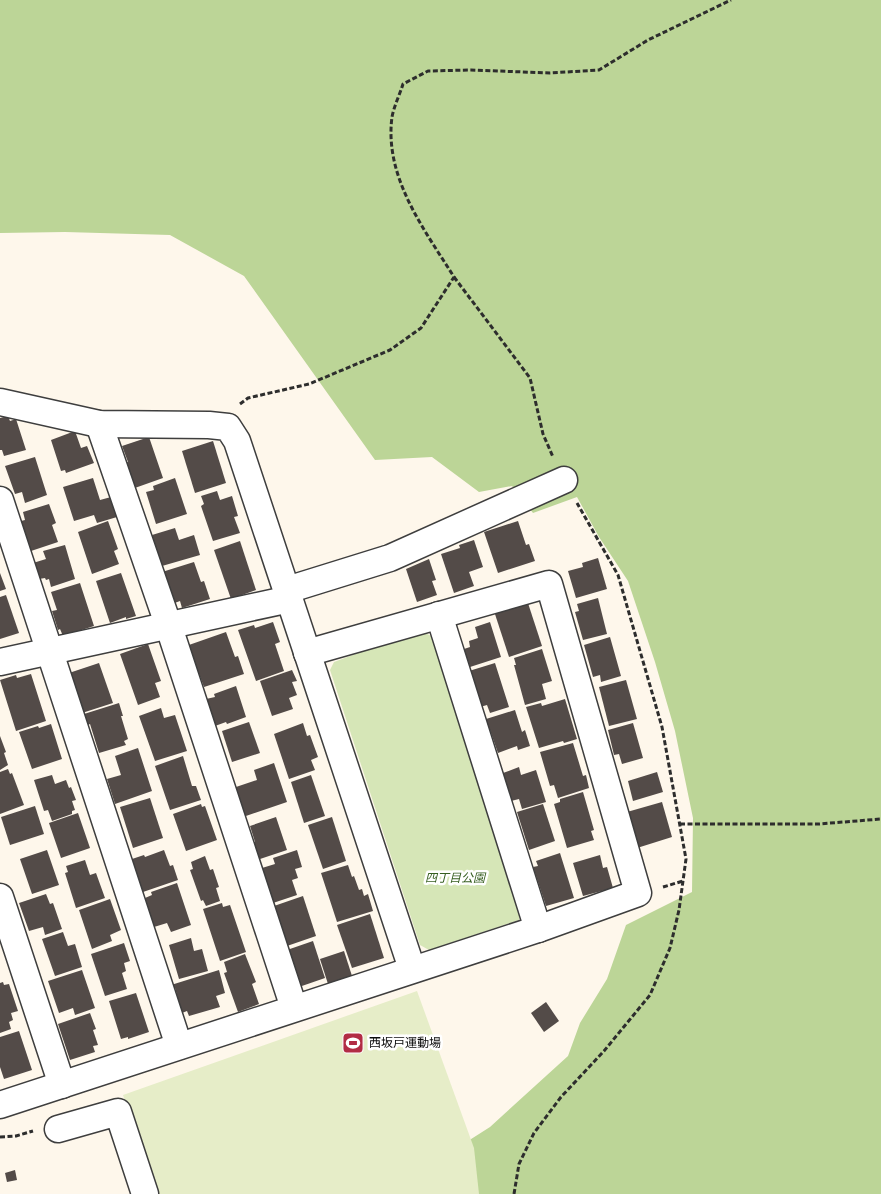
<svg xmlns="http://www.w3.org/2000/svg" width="881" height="1194" viewBox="0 0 881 1194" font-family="'Roboto Serif','Noto Sans JP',serif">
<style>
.green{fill:#d6e6b7}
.forest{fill:#bcd597}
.pitch{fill:#e6edc8}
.building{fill:#534b48}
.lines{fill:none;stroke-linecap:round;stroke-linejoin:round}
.street-casing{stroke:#3e3e3e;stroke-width:29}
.path{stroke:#2d2d2d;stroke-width:3;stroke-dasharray:5 2.5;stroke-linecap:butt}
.street{stroke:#fff;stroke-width:26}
.labels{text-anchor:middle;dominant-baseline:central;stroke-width:5;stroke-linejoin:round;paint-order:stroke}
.park-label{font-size:12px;font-style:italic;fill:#365e20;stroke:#fff}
.poi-label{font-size:12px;fill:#0b0b0b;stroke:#fff;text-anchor:start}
</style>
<rect width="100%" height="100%" fill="#fef7eb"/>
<polygon class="green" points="420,630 431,636 522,910 519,920 429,950 420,945 330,670 334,662"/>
<polygon class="forest" points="0,0 881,0 881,1194 470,1194 468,1141 490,1127 568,1056 580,1023 607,979 626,925 692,892 693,818 675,731 655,662 628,581 599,537 577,497 533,513 512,486 479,492 432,457 375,460 244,276 170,235 65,232 0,233"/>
<polygon class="pitch" points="417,991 474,1148 479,1194 155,1194 123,1095"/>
<g class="building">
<polygon points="8,416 10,421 16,419 26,450 4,456 2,450 0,450 0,418"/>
<polygon points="75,431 81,448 87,446 94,463 66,473 65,470 61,471 51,440"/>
<polygon points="149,437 163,478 132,489 124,463 128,462 122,446"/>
<polygon points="213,441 226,483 195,493 182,451"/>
<polygon points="35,457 47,495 25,503 22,492 15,494 5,466"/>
<polygon points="93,478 100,500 111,497 117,517 97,523 94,515 74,521 63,487"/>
<polygon points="175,478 187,514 156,524 146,492 154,490 153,486"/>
<polygon points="217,491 220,500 232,496 238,516 234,517 240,533 213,541 201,506 204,504 201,496"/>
<polygon points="49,504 56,523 52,525 58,542 31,551 21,521 25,520 23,512"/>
<polygon points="108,521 118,549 114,551 119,564 92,574 78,532"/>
<polygon points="518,521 526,545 529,544 535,561 498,573 484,532"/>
<polygon points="175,528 179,540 194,535 200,555 162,566 152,535"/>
<polygon points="474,540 483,567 469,572 474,586 454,593 441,554 460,548 459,545"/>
<polygon points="240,541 256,590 231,599 214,550"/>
<polygon points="65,545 75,579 51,587 49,579 46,580 45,578 39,579 33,563 46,559 43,551"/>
<polygon points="598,558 607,589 576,598 568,571 583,567 582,563"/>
<polygon points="429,559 436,580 432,581 437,595 417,602 406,569"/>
<polygon points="194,562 201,582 204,581 210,599 182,608 180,601 172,604 162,572"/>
<polygon points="0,573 6,589 0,591"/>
<polygon points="121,573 136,616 126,619 126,617 110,623 96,581"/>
<polygon points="80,583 94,626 63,636 60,629 58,630 52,611 57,610 51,592"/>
<polygon points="6,595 19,633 0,639 0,597"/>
<polygon points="526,597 542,646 509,657 493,608"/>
<polygon points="598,598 607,634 583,640 575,612 579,611 577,604"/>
<polygon points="273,622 280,642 275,644 284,671 256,681 238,630 254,625 255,628"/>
<polygon points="490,622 501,657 470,667 464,649 470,647 469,641 478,638 475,627"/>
<polygon points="226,632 235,657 238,656 244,674 204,687 199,674 196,675 186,646"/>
<polygon points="610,637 621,676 601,682 600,675 593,677 584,645"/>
<polygon points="148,644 161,681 155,683 160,697 138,705 120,654"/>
<polygon points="542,649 552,681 542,684 546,699 525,705 514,665 516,665 514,658"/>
<polygon points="99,663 113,703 82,713 69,673"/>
<polygon points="495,663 509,707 490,713 487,705 480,707 469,671"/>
<polygon points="292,670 297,681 292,682 297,695 289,698 293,709 272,716 260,681"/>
<polygon points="31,674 46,721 16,731 0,680 16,675 17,678"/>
<polygon points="626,680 637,719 609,726 599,687"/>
<polygon points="236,686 246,717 227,724 226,722 215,726 206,699 215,697 214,694"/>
<polygon points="565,699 577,739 564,743 563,741 539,748 526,707 541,703 542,706"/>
<polygon points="119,703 123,716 121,716 128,739 124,741 126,745 99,753 90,724 88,725 84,714"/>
<polygon points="161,708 164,718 175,715 187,751 155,761 139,716"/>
<polygon points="515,710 522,732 525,730 530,746 518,750 517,746 498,753 486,719"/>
<polygon points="249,722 260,753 232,762 222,731"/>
<polygon points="303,723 307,736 310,735 318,757 311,760 315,770 289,779 274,734"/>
<polygon points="633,723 643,758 622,764 619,754 614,755 608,730"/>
<polygon points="51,724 62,759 32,769 19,732 38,726 39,728"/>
<polygon points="0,736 6,752 4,753 8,765 0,770"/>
<polygon points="573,743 583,776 586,775 589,788 558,798 554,785 550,786 540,752"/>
<polygon points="138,748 152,791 115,804 107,779 121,775 115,756"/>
<polygon points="183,756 192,786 196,786 201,800 170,810 155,766"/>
<polygon points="274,763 287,802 243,817 233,788 257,780 254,770"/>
<polygon points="519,767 521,775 536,770 546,802 522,809 519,799 511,801 503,773"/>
<polygon points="8,769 10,774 12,773 24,805 0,814 0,772"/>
<polygon points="657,772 663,792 633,801 628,781"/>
<polygon points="52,775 55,784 66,780 69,788 71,787 76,800 72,801 75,810 72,811 72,814 52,821 48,810 44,811 34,780"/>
<polygon points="311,775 325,816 304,823 291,782"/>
<polygon points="583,792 594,830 591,831 594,840 567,848 554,804 560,802 560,799"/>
<polygon points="150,798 163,838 133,848 120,807"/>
<polygon points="662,802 672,837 637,848 627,812"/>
<polygon points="201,804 202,807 205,806 217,840 186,851 173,814"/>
<polygon points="543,804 555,841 529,850 517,812"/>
<polygon points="35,806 44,834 10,845 1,817"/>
<polygon points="78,813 90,848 61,858 49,823"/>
<polygon points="276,817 287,850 257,860 251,843 255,842 250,826"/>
<polygon points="332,817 346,861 323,869 308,825"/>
<polygon points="47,850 59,885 32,894 20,859"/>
<polygon points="164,850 170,866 173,865 178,880 143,892 132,859 144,855 145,857"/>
<polygon points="297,850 302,867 295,869 298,878 292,880 297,895 273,903 262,868 275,864 273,858"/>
<polygon points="560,853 574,898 546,906 533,867 538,866 536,861"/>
<polygon points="600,855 603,868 607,867 613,888 583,896 573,863"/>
<polygon points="205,856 210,870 213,869 219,887 216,888 220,901 206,906 203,900 201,901 190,870 193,869 191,862"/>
<polygon points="85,860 90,875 96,873 105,898 76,908 65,873 68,872 66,866"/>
<polygon points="348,865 352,877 354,876 359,890 362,889 364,896 368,894 373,911 337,922 321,873"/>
<polygon points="177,883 191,925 171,932 167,923 154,927 145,898 152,895 151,892"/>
<polygon points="46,894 50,904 53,903 62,929 45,935 43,927 29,931 19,903"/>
<polygon points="303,896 316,936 287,946 274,906"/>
<polygon points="110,899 121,930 110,935 112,941 92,949 79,910"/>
<polygon points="222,903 223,907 230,905 246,952 220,961 203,909"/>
<polygon points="370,914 384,958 352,968 337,925"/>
<polygon points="63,932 68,946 75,944 82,967 55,976 42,939"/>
<polygon points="191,938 194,951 202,949 208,971 179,979 169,945"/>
<polygon points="313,941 325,978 299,987 287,950"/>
<polygon points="124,943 130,961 124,963 126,971 122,973 127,989 105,996 91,954"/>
<polygon points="344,951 352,976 328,984 320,959"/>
<polygon points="245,954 256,982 252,984 259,1004 238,1012 224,973 227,972 224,962"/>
<polygon points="82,970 95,1008 75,1015 73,1008 59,1013 48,981"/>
<polygon points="219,970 225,993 216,996 220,1007 189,1016 187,1011 182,1013 175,988 173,989 171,985"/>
<polygon points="3,982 4,985 9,984 18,1011 11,1013 13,1020 9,1022 11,1029 0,1033 0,983"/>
<polygon points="136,993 149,1032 128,1039 128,1037 121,1039 109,1001"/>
<polygon points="546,1002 559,1021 544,1032 531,1013"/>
<polygon points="90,1013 96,1029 93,1030 98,1045 93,1046 95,1052 70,1060 58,1024"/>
<polygon points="19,1031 32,1070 4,1079 0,1067 0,1037"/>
<polygon points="15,1170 17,1180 7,1182 5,1173"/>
</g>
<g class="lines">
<g class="street-casing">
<g id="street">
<polyline points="0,402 99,424 209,425 228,427 237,441 412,969"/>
<polyline points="99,424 168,624 294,1008"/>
<polyline points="0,500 179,1046"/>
<polyline points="287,590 390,558 564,480"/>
<polyline points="439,615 538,929"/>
<polyline points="0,662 290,599"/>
<polyline points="0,897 62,1085"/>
<polyline points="0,1105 538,929 638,893 549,584 307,653"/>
<polyline points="58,1129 118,1112 145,1194"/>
</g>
</g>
<g class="path">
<polyline points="454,277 530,378 543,434 553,457"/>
<path d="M240,404l8,-6 61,-14 81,-34 31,-22 33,-51c-30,-48 -70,-100 -62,-160 2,-11 8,-23 11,-33l25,-13 43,-1 79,3 49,-3 49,-30 83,-40"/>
<polyline points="680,824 819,824 881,819"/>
<polyline points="663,887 683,881"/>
<polyline points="0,1137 16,1136 33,1131"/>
<polyline points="514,1194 519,1164 534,1133 561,1097 604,1051 650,995 670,948 679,910 686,859 662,727 618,575 577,503"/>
</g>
<use href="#street" class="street"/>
</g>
<defs>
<g id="stadium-square" transform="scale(1.125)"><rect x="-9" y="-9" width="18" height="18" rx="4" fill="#b22c45" stroke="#fff"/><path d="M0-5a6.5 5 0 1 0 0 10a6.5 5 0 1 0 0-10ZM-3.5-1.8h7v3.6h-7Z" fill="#fff"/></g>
</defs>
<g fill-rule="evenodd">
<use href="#stadium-square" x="353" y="1043"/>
</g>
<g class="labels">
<g class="park-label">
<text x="455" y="878">四丁目公園</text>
</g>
<g class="poi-label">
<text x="369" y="1043">西坂戸運動場</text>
</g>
</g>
</svg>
